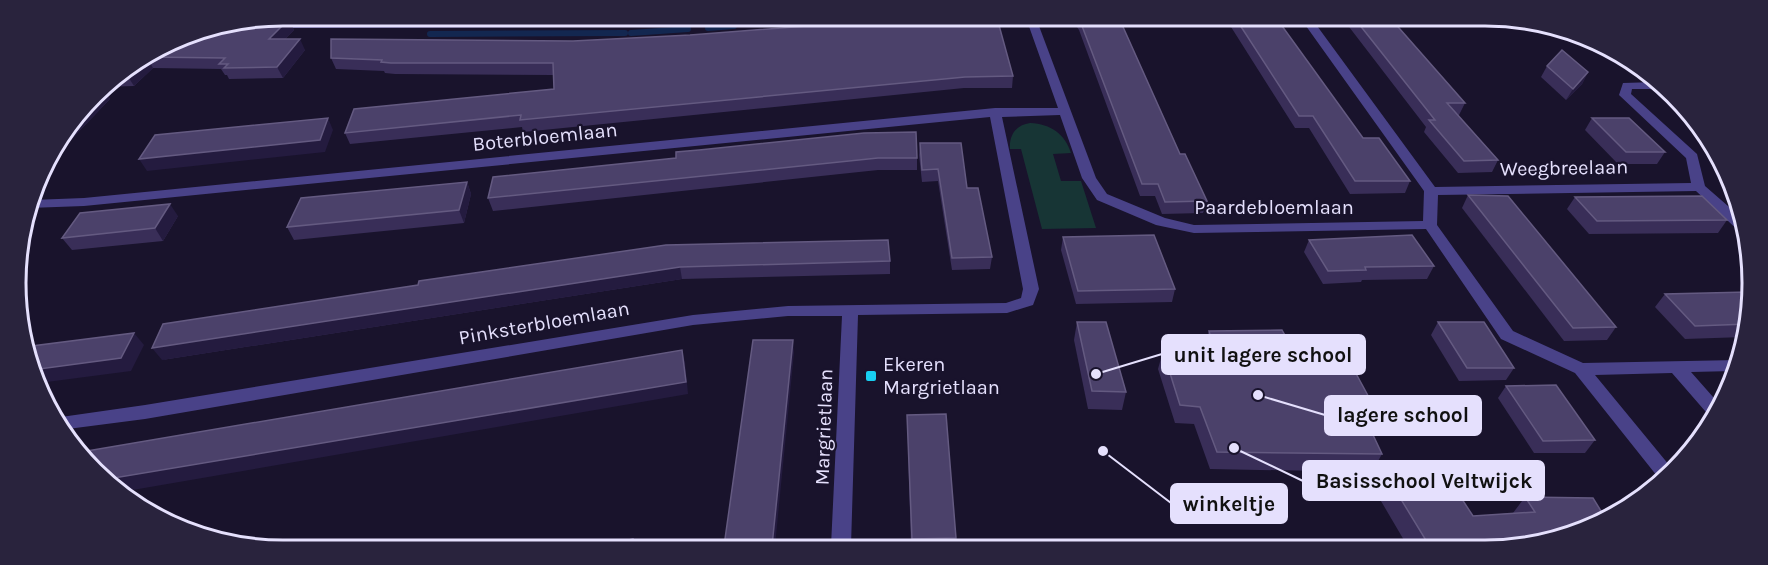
<svg xmlns="http://www.w3.org/2000/svg" width="1768" height="565" viewBox="0 0 1768 565" font-family="Karla,sans-serif">
<style>
.green{fill:#173535}
.lines{fill:none;stroke-linecap:round;stroke-linejoin:round}
.stream{stroke:#132750;stroke-width:6}
.minor{fill:#494288;fill-rule:evenodd}
.wall{fill:#392e58}
.shaded-wall{fill:#241b3f}
.building{fill:#4b416a;stroke:#645a81;stroke-width:1.5}
.poi-dot{fill:#18cef1;stroke:#19132c;stroke-width:2}
.labels{text-anchor:middle;dominant-baseline:central;stroke-width:4.5;stroke-linejoin:round;paint-order:stroke}
.street-label{font-size:20px;fill:#e5e0fd;stroke:#19132c}
.poi-label{font-size:20px;fill:#e5e0fd;stroke:#19132c;text-anchor:start}
.rim{fill:none;stroke:#e5e0fd;stroke-width:3}
.leader{fill:none;stroke:#e5e0fd;stroke-width:2}
.callout-dot{fill:#e5e0fd;stroke:#19132c;stroke-width:2}
.callout{fill:#e5e0fd;stroke:#e5e0fd;stroke-width:2}
.callout-label{font-size:21px;text-anchor:middle;font-weight:bold;fill:#111}
</style>
<rect width="100%" height="100%" fill="#19132c"/>
<path class="green" d="M1030,123c21,1 35,11 41,30l-18,1 8,27h20l15,47 -54,1 -21,-80h-11c-1,-14 6,-24 20,-26z"/>
<g class="lines">
<g class="stream">
<polyline points="841,18 844,17"/>
<polyline points="756,24 820,19"/>
<polyline points="708,28 734,26"/>
<polyline points="631,33 688,29"/>
<polyline points="430,34 625,33"/>
</g>
<g class="minor">
<polygon points="629,16 673,17 668,20 563,27 272,28 267,25 272,22 563,21"/>
<polygon points="1026,18 1036,18 1096,178 1107,194 1165,218 1194,225 1423,221 1424,191 1301,19 1312,19 1435,187 1691,183 1686,158 1619,95 1623,83 1656,82 1663,89 1632,89 1631,94 1697,154 1705,186 1744,220 1748,236 1743,235 1696,191 1438,195 1437,225 1513,331 1583,363 1738,360 1734,371 1691,372 1721,406 1715,420 1712,419 1672,373 1595,375 1674,471 1661,481 1575,373 1501,339 1426,229 1194,233 1156,225 1097,200 1082,178 1060,115 1002,117 1039,289 1033,305 1007,313 858,315 851,546 831,546 842,316 788,316 693,325 145,419 60,430 54,418 145,405 693,315 788,306 1006,303 1021,298 1023,289 990,117 84,206 29,208 32,200 84,198 995,108 1058,108"/>
</g>
</g>
<g class="wall">
<polygon points="282,15 309,15 304,20 289,20 294,30 285,39 305,50 283,78 229,79 227,75 225,75 221,69 153,68 134,86 102,87 110,99 40,172 43,164 106,82 180,35"/>
<polygon points="1071,18 1119,18 1180,154 1207,201 1203,213 1162,214 1155,196 1140,196 1079,30"/>
<polygon points="1226,19 1277,19 1363,138 1410,181 1405,193 1350,194 1309,128 1295,128"/>
<polygon points="1343,19 1392,20 1465,103 1459,115 1458,115 1498,160 1492,172 1458,173 1424,132 1426,127"/>
<polygon points="884,20 1013,76 1012,88 964,88 523,132 522,127 350,144 345,133 554,89 553,75 395,74 385,73 384,71 336,69 331,58 573,41 690,35"/>
<polygon points="1547,66 1588,72 1582,84 1566,100 1541,77"/>
<polygon points="1592,118 1665,152 1657,164 1618,164 1585,130"/>
<polygon points="920,143 967,188 992,257 990,269 952,270 938,181 922,182 919,155"/>
<polygon points="676,158 917,158 917,170 878,170 493,211 488,198"/>
<polygon points="1719,161 1723,169 1717,164"/>
<polygon points="467,182 471,194 464,223 294,240 287,227"/>
<polygon points="1468,195 1616,327 1607,340 1564,341 1462,208"/>
<polygon points="1575,197 1727,220 1718,233 1589,234 1567,209"/>
<polygon points="178,216 163,241 72,250 62,238"/>
<polygon points="1063,237 1175,289 1172,302 1076,304 1061,250"/>
<polygon points="1309,240 1434,266 1427,279 1362,280 1361,282 1323,284 1304,252"/>
<polygon points="890,261 890,274 682,279 162,360 418,285 481,272"/>
<polygon points="1748,292 1748,334 1746,334 1744,337 1685,339 1655,307 1665,294"/>
<polygon points="1077,322 1126,392 1122,410 1088,409 1074,340"/>
<polygon points="1438,322 1514,368 1506,380 1459,381 1431,335"/>
<polygon points="1209,331 1291,346 1372,403 1365,417 1382,454 1372,472 1210,469 1194,424 1175,423 1158,369 1163,351 1204,352 1203,348"/>
<polygon points="1506,386 1595,440 1585,453 1534,453 1498,398"/>
<polygon points="907,415 956,538 955,546 911,546"/>
<polygon points="1388,478 1441,494 1473,516 1513,513 1525,497 1601,511 1604,522 1521,548 1408,547 1378,496"/>
</g>
<g class="shaded-wall">
<polygon points="302,15 309,15 304,20"/>
<polygon points="289,19 294,30 274,50 269,39"/>
<polygon points="300,39 305,50 283,78 277,67"/>
<polygon points="147,57 153,68 134,86 127,75"/>
<polygon points="1588,72 1582,84 1566,100 1573,89"/>
<polygon points="103,88 110,99 40,172 43,164 94,97"/>
<polygon points="328,118 333,130 325,152 147,171 139,159"/>
<polygon points="467,182 471,194 464,223 459,210"/>
<polygon points="170,204 178,216 163,241 155,228"/>
<polygon points="680,267 682,279 162,360 152,348"/>
<polygon points="134,333 144,345 131,371 39,383 32,370"/>
<polygon points="793,340 794,353 775,546 772,546"/>
<polygon points="682,350 685,362 688,394 121,492 108,479"/>
</g>
<g class="building">
<polygon points="885,18 997,18 1013,76 965,77 520,120 521,115 345,133 354,109 554,89 553,63 391,63 381,62 382,60 331,58 331,39 573,41 690,35 884,20"/>
<polygon points="1079,18 1119,18 1180,154 1185,154 1207,201 1165,202 1158,184 1142,184"/>
<polygon points="260,19 289,19 269,39 300,39 277,67 224,68 228,64 219,64 225,58 147,57 127,75 116,75 180,35"/>
<polygon points="1236,19 1277,19 1363,138 1379,138 1410,181 1355,181 1313,116 1299,116"/>
<polygon points="1355,19 1392,20 1465,103 1447,103 1498,160 1464,161 1429,120 1435,120"/>
<polygon points="1562,50 1588,72 1573,89 1547,66"/>
<polygon points="328,118 320,140 139,159 155,135"/>
<polygon points="1592,118 1629,118 1665,152 1626,152"/>
<polygon points="916,132 917,158 878,158 488,198 493,177 676,158 676,152 699,150 864,133"/>
<polygon points="920,143 961,143 967,188 978,188 992,257 952,258 938,169 922,170"/>
<polygon points="467,182 459,210 287,227 301,198"/>
<polygon points="1468,195 1508,196 1616,327 1573,328"/>
<polygon points="1702,196 1727,220 1597,221 1575,197"/>
<polygon points="170,204 155,228 62,238 80,213"/>
<polygon points="1154,235 1175,289 1078,291 1063,237"/>
<polygon points="1412,235 1434,266 1365,267 1366,270 1328,271 1309,240"/>
<polygon points="888,240 890,261 680,267 152,348 163,324 418,285 419,281 481,272 666,245"/>
<polygon points="1748,292 1748,324 1695,326 1665,294"/>
<polygon points="1077,322 1106,322 1126,392 1092,391"/>
<polygon points="1438,322 1484,322 1514,368 1467,368"/>
<polygon points="1282,330 1291,346 1341,346 1372,403 1358,403 1382,454 1217,452 1200,407 1180,405 1163,351 1215,352 1209,331"/>
<polygon points="134,333 121,358 32,370 24,351 24,347"/>
<polygon points="753,340 793,340 772,546 724,546"/>
<polygon points="682,350 686,382 108,479 81,452"/>
<polygon points="1556,385 1595,440 1543,441 1506,386"/>
<polygon points="946,414 956,538 912,539 907,415"/>
<polygon points="1430,477 1441,494 1458,493 1473,516 1535,512 1525,497 1593,498 1601,511 1619,512 1604,522 1546,540 1490,540 1494,548 1430,547 1388,478"/>
<polygon points="633,539 634,546 604,546"/>
</g>
<rect class="poi-dot" x="865" y="370" width="12" height="12" rx="3"/>
<g class="labels">
<g class="street-label">
<text transform="translate(545 137) rotate(-6)">Boterbloemlaan</text>
<text transform="translate(1564 168) rotate(-1)">Weegbreelaan</text>
<text x="1274" y="207">Paardebloemlaan</text>
<text transform="translate(544 323) rotate(-10)">Pinksterbloemlaan</text>
<text transform="translate(824 427) rotate(-88)">Margrietlaan</text>
</g>
<g class="poi-label">
<text x="883" y="364">Ekeren<tspan x="883" dy="23">Margrietlaan</tspan></text>
</g>
</g>
<path d="M0 0H1768V565H0ZM283 26H1485A257 257 0 0 1 1742 283V283A257 257 0 0 1 1485 540H283A257 257 0 0 1 26 283V283A257 257 0 0 1 283 26Z" fill="#29233d" fill-rule="evenodd"/>
<path class="rim" d="M283 26H1485A257 257 0 0 1 1742 283V283A257 257 0 0 1 1485 540H283A257 257 0 0 1 26 283V283A257 257 0 0 1 283 26Z"/>
<path class="leader" d="M1096 374L1162 354M1258 395L1325 415M1234 448L1303 481M1103 451L1171 503"/>
<g class="callout-dot">
<circle cx="1096" cy="374" r="6"/>
<circle cx="1258" cy="395" r="6"/>
<circle cx="1234" cy="448" r="6"/>
<circle cx="1103" cy="451" r="6"/>
</g>
<g class="callout">
<rect x="1162" y="335" width="203" height="39" rx="6"/>
<rect x="1325" y="396" width="156" height="39" rx="6"/>
<rect x="1303" y="461" width="241" height="39" rx="6"/>
<rect x="1171" y="484" width="116" height="39" rx="6"/>
</g>
<g class="callout-label">
<text x="1263" y="362">unit lagere school</text>
<text x="1403" y="422">lagere school</text>
<text x="1424" y="488">Basisschool Veltwijck</text>
<text x="1229" y="511">winkeltje</text>
</g>
</svg>
